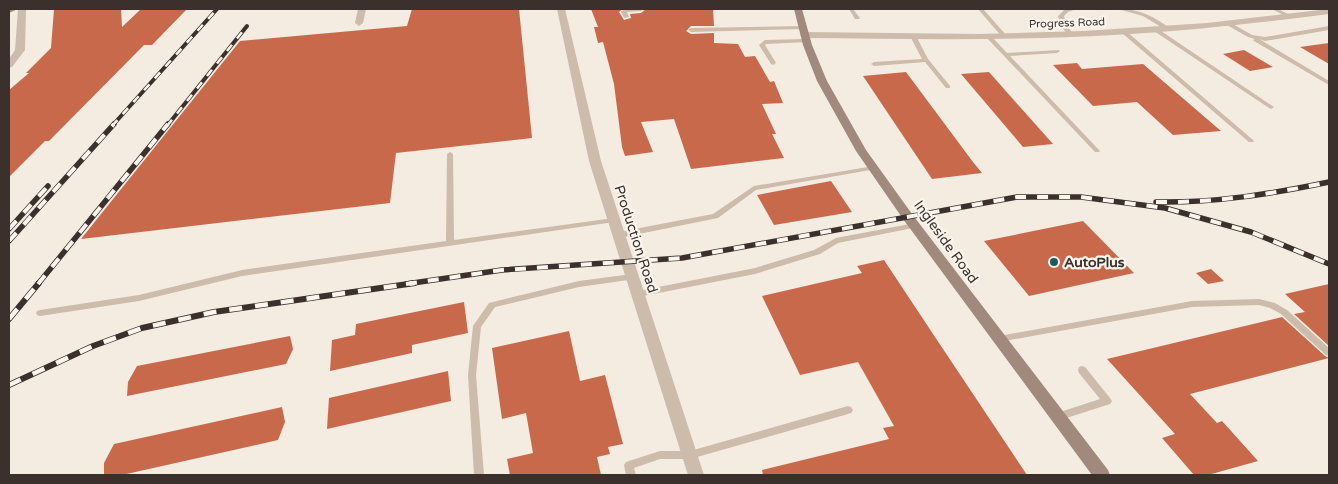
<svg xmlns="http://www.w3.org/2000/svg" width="1338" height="484" viewBox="0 0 1338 484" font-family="'Varela Round',sans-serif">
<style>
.building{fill:#c8694b}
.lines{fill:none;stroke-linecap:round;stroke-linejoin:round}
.lane{fill:#cdbbac;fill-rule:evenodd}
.street{fill:#cdbbac;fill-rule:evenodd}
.secondary{fill:#a18a7d;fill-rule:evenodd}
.rail-far2-casing{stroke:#3b302b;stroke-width:4}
.rail-far1-casing{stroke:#3b302b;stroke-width:5.5}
.rail-casing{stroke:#3b302b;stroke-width:6}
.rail-far2{stroke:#fbf5ee;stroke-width:2.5;stroke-dasharray:8;stroke-linecap:butt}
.rail-far1{stroke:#fbf5ee;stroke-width:4;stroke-dasharray:11;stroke-linecap:butt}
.rail{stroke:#fbf5ee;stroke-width:4.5;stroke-dasharray:13;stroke-linecap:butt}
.poi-dot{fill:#1f5a5e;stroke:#fbf5ee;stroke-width:2}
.labels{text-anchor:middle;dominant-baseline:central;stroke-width:4.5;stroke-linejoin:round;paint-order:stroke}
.far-street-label{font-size:11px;fill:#3b302b;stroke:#fbf5ee}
.street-label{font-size:14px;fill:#3b302b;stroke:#fbf5ee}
.poi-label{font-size:14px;font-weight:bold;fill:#3b302b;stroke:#fbf5ee;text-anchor:start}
</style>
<rect width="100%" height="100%" fill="#f4ebe1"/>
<g class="building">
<polygon points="54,9 121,9 122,27 141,9 187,9 152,45 144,45 49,141 45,141 9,177 9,90 29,73 26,73 51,48"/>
<polygon points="412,9 519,9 532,138 396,153 390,203 81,239 240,41 407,26"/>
<polygon points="591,9 622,9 619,12 624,20 631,18 630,14 641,13 646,9 713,9 714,26 691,26 686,31 691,34 714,33 714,43 738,44 745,57 755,56 770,82 774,81 783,103 762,104 776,134 772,134 784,158 691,169 674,119 641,122 653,152 625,156 622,147 614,84 603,42 598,43 594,27 598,27"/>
<polygon points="1329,43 1329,64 1300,47"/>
<polygon points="1244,50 1273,67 1250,71 1223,54"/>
<polygon points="1077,63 1082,69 1143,64 1221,131 1173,135 1137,102 1093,106 1053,65"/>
<polygon points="906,72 973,162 982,173 932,179 863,76"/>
<polygon points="989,72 1053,144 1023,147 961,74"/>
<polygon points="831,181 852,212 774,225 757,195"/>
<polygon points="1083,221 1134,273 1029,296 984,241"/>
<polygon points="884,260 939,343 1027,475 763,475 762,470 889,439 883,428 894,426 858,362 800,375 762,296 862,273 857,266"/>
<polygon points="1211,269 1224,281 1208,284 1196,273"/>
<polygon points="1329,284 1329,346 1294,314 1305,312 1285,294"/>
<polygon points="464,302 468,333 412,345 412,353 330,371 332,340 355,335 356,324"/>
<polygon points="1282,317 1325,356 1329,358 1190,394 1217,423 1222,421 1258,461 1208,475 1194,475 1162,438 1175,434 1107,359"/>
<polygon points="569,331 580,381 605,375 623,444 608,447 610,454 597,457 601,475 510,475 507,459 533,453 526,413 502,419 492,348"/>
<polygon points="290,336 293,349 286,364 127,396 128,382 137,366"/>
<polygon points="448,371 451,401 327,429 329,398"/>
<polygon points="282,407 285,422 278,440 122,475 104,475 104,463 114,444"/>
</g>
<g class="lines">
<g class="lane">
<polygon points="630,9 644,9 641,11 627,12 629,17 624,18 621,11"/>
<polygon points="849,9 853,9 860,18 859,19 855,19"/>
<polygon points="978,9 983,9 1007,36 1007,38 1003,38"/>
<polygon points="1068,9 1076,9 1068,12 1064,16 1066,25 1074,35 1071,37 1069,36 1060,25 1058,16 1064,10"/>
<path d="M1118,9c19,-1 38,8 53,20l-5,1 -23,-14z"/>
<polygon points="1272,9 1278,9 1292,16 1287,17"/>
<polygon points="1227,23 1231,23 1252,35 1265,37 1329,26 1329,30 1265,41 1259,39 1329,81 1329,85 1254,41 1253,40 1255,39 1248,37 1227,25"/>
<polygon points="802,26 805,28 804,29 691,32 688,30 691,28"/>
<polygon points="1156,28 1158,29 1274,107 1271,109 1269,108 1154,31 1153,30"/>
<polygon points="1122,31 1126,31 1253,140 1254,141 1253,142 1249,142 1122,33"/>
<polygon points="913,34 916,36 928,59 950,86 950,88 946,88 925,62 874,66 871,64 874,62 922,59 910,36"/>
<polygon points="987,36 991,36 1007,53 1059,50 1060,51 1057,53 1010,56 1099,150 1100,151 1099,152 1095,152 987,38"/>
<polygon points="806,39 809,41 808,42 766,44 765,45 776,63 773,65 771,64 759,45 765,40"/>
<polygon points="450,152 453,154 454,240 614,218 618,220 614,222 242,276 139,301 40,316 37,315 36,313 37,311 40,310 139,295 242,270 446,241 447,154"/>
<polygon points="874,166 876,167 877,168 876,169 756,190 718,218 619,238 615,235 619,232 713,214 754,186"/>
<polygon points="915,223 918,223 919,225 918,227 838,243 820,254 755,274 638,297 635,296 634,294 635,292 638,291 755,268 814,250 836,238"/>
<polygon points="632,274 635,275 636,277 635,279 579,287 495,307 481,327 476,375 484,475 474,475 468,375 473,326 489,303 579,281"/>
<polygon points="1259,299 1275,303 1287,310 1329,348 1329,356 1326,355 1281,314 1270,308 1259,305 1192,307 999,342 996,341 995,339 996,337 999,336 1192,301"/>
<polygon points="1082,366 1085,367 1110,398 1112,401 1110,404 1057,421 1054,420 1052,417 1054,414 1100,399 1079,373 1078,370 1079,367"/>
<polygon points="848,406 851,407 853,410 851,413 848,414 690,459 660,459 634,468 636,475 626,475 624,465 626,462 660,451 690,451"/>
</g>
<g class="street">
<polygon points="18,9 26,9 25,50 12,67 9,68 9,59 15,50"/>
<polygon points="358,9 366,9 363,23 359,26 355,23"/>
<polygon points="557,9 565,9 601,161 704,475 688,475 589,161"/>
<path d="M1329,9v5c-71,9 -143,17 -215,21 -103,6 -207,4 -310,3l-4,-3 4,-3 175,2 105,-3 123,-8z"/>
</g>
<g class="secondary">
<polygon points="9,9 18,9 9,13"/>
<polygon points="794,9 802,9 812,45 827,81 866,150 912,214 1108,470 1110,475 1092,475 903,219 856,151 817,81 803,45"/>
</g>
<g class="rail-far2-casing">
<g id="rail-far2">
<polyline points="112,126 217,9"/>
<polyline points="167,126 247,26"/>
</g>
</g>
<g class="rail-far1-casing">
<g id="rail-far1">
<path d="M1156,202c59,1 115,-8 173,-20"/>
<polyline points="9,229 48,186"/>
<polyline points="9,241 114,124"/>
<polyline points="38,284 168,124"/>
<polyline points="406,284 502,270 682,258 1017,197 1081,197 1165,208 1251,232 1329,264"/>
</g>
</g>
<g class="rail-casing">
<g id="rail">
<polyline points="9,319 39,283"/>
<polyline points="9,385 93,346 142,328 214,312 415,283"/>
</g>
</g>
<use href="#rail-far2" class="rail-far2"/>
<use href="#rail-far1" class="rail-far1"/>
<use href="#rail" class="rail"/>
</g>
<circle class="poi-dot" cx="1054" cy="262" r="5"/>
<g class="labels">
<g class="far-street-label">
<text transform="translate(1067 23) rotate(-2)">Progress Road</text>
</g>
<g class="street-label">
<text transform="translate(636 239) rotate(72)">Production Road</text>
<text transform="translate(946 242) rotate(54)">Ingleside Road</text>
</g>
<g class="poi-label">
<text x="1064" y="262">AutoPlus</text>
</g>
</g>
<rect width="1338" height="484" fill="none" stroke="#3b302b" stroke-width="20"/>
</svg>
